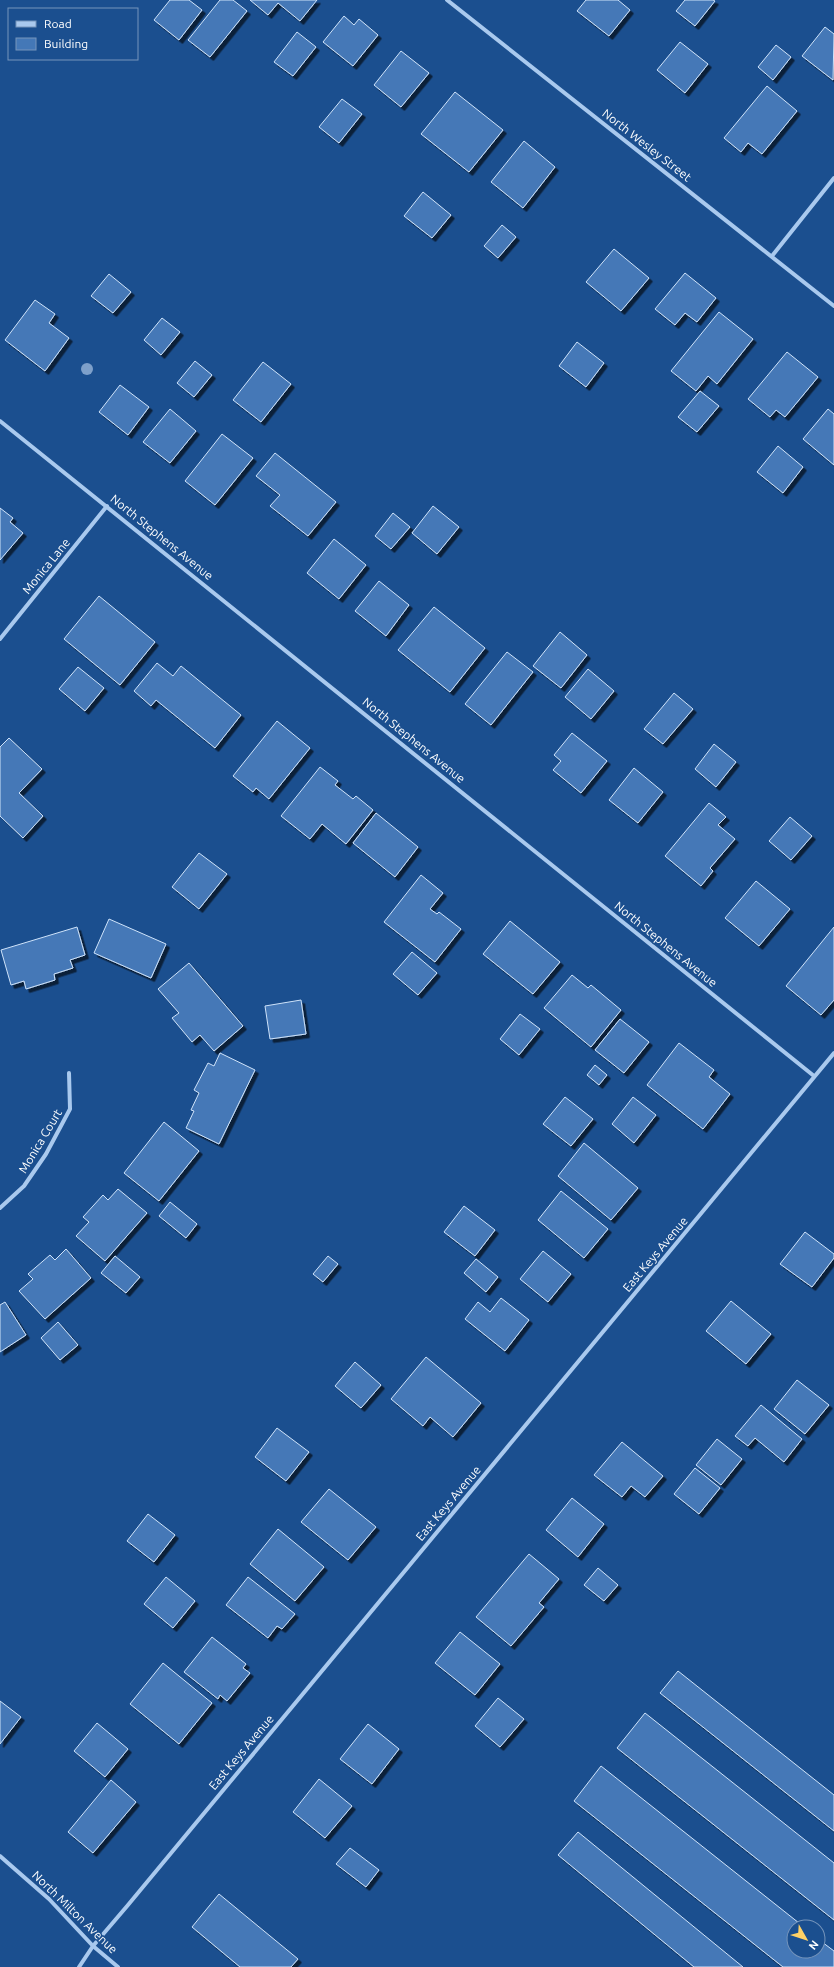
<svg xmlns="http://www.w3.org/2000/svg" width="834" height="1967" viewBox="0 0 834 1967" font-family="Ubuntu,sans-serif">
<style>
.building{fill:#4478b7;stroke:#cfe3fa;filter:url(#shadow)}
.lines{fill:none;stroke-linecap:round;stroke-linejoin:round}
.street{stroke:#a9c9ee;stroke-width:4}
.tree{fill:#7ea0ca}
.labels{text-anchor:middle;dominant-baseline:central;stroke-width:3;stroke-linejoin:round;paint-order:stroke}
.street-label{font-size:12px;fill:#fff;stroke:#1b4f8f}
</style>
<defs>
<filter id="shadow"><feDropShadow dx="3.5" dy="3.5" stdDeviation="0" flood-color="#0009"/></filter>
</defs>
<rect width="100%" height="100%" fill="#1b4f8f"/>
<g class="building">
<polygon points="170,0 189,0 202,10 179,40 154,20"/>
<polygon points="220,0 233,0 247,11 210,57 188,40"/>
<polygon points="250,0 317,0 300,21 278,3 268,15"/>
<polygon points="586,0 618,0 630,10 609,36 577,11"/>
<polygon points="685,0 713,0 715,1 695,26 676,11"/>
<polygon points="344,16 354,25 359,19 378,35 353,66 323,42"/>
<polygon points="825,27 834,34 833,80 802,56"/>
<polygon points="297,32 316,47 293,76 274,62"/>
<polygon points="680,42 708,64 685,93 657,70"/>
<polygon points="776,45 791,57 773,80 758,67"/>
<polygon points="401,51 429,73 401,107 374,85"/>
<polygon points="767,86 797,111 762,154 748,143 741,152 724,138"/>
<polygon points="455,92 503,130 469,172 421,134"/>
<polygon points="342,99 362,114 339,143 319,127"/>
<polygon points="524,141 555,167 523,208 491,182"/>
<polygon points="423,192 451,215 432,238 404,216"/>
<polygon points="502,225 516,237 498,258 484,246"/>
<polygon points="614,249 649,278 621,311 586,282"/>
<polygon points="685,273 716,298 697,322 685,313 675,325 655,309"/>
<polygon points="109,274 131,292 113,313 91,296"/>
<polygon points="35,300 55,314 49,323 69,338 45,371 5,340"/>
<polygon points="719,312 753,339 717,384 708,376 696,391 671,371"/>
<polygon points="162,318 180,332 161,355 144,340"/>
<polygon points="577,342 604,363 586,387 559,366"/>
<polygon points="787,352 818,377 785,417 776,410 770,417 748,399"/>
<polygon points="195,361 212,375 194,397 177,383"/>
<polygon points="263,362 291,384 261,422 233,400"/>
<polygon points="120,385 149,407 128,435 99,412"/>
<polygon points="700,391 719,406 697,432 678,417"/>
<polygon points="170,409 196,431 170,463 143,442"/>
<polygon points="828,409 834,414 834,465 803,439"/>
<polygon points="222,434 253,458 215,505 185,481"/>
<polygon points="778,446 803,467 783,493 757,472"/>
<polygon points="275,453 336,502 308,536 270,506 280,495 256,476"/>
<polygon points="433,506 459,527 437,554 412,533"/>
<polygon points="0,508 13,518 10,522 23,533 0,560"/>
<polygon points="393,513 410,527 391,549 375,536"/>
<polygon points="334,539 366,565 339,599 307,573"/>
<polygon points="379,581 409,605 386,636 355,611"/>
<polygon points="99,596 155,642 120,685 64,639"/>
<polygon points="434,607 485,648 450,692 398,650"/>
<polygon points="560,632 587,655 561,688 533,666"/>
<polygon points="507,652 533,672 491,725 465,704"/>
<polygon points="157,663 173,676 181,666 241,715 215,748 156,700 151,706 134,691"/>
<polygon points="78,667 104,688 85,711 59,689"/>
<polygon points="588,669 614,691 591,719 565,697"/>
<polygon points="674,693 693,709 663,744 644,729"/>
<polygon points="277,721 310,748 269,799 256,788 253,792 233,776"/>
<polygon points="572,733 607,761 581,793 553,770 561,761 554,755"/>
<polygon points="9,738 42,769 19,793 43,816 23,838 0,816 0,747"/>
<polygon points="714,744 736,762 716,787 695,769"/>
<polygon points="320,767 338,781 335,785 353,799 356,796 373,810 346,844 322,824 310,839 281,816"/>
<polygon points="634,768 663,792 638,823 609,800"/>
<polygon points="709,803 726,817 718,825 735,839 710,868 713,871 701,886 665,856"/>
<polygon points="376,813 418,847 395,877 353,843"/>
<polygon points="790,817 812,836 791,860 769,841"/>
<polygon points="199,853 227,874 199,909 172,887"/>
<polygon points="421,875 443,893 430,909 437,914 439,912 461,929 435,962 384,922"/>
<polygon points="756,881 790,909 759,946 725,918"/>
<polygon points="109,919 166,944 151,978 94,953"/>
<polygon points="510,921 560,962 533,994 483,954"/>
<polygon points="77,927 85,955 70,960 73,968 54,974 55,980 26,989 24,981 11,985 1,950"/>
<polygon points="834,927 834,1000 821,1015 786,986"/>
<polygon points="412,952 437,973 418,995 393,974"/>
<polygon points="189,963 243,1026 214,1051 200,1035 192,1042 172,1018 179,1013 158,989"/>
<polygon points="572,975 588,988 591,985 621,1010 591,1047 544,1008"/>
<polygon points="301,1000 306,1034 270,1039 265,1006"/>
<polygon points="520,1014 540,1029 519,1055 500,1039"/>
<polygon points="620,1019 649,1042 624,1073 595,1050"/>
<polygon points="679,1043 714,1070 709,1077 730,1094 703,1129 647,1085"/>
<polygon points="220,1053 255,1070 219,1144 186,1128 194,1111 191,1110 199,1093 194,1090 208,1063 214,1066"/>
<polygon points="595,1065 607,1075 599,1085 587,1075"/>
<polygon points="565,1097 593,1119 571,1146 543,1124"/>
<polygon points="633,1097 656,1115 634,1143 612,1124"/>
<polygon points="164,1122 199,1151 159,1201 124,1173"/>
<polygon points="584,1143 638,1188 611,1220 558,1176"/>
<polygon points="118,1189 147,1213 105,1261 76,1236 89,1222 83,1217 103,1195 108,1200"/>
<polygon points="561,1191 608,1229 584,1258 538,1220"/>
<polygon points="170,1202 197,1224 186,1238 159,1216"/>
<polygon points="464,1206 495,1230 475,1256 444,1232"/>
<polygon points="805,1232 834,1254 834,1258 812,1287 780,1264"/>
<polygon points="66,1249 91,1278 45,1319 19,1291 33,1279 28,1274 50,1255 55,1260"/>
<polygon points="543,1251 571,1274 548,1302 520,1279"/>
<polygon points="115,1256 140,1277 126,1293 101,1273"/>
<polygon points="328,1256 338,1264 323,1282 313,1274"/>
<polygon points="476,1259 498,1277 486,1292 464,1273"/>
<polygon points="501,1298 529,1320 505,1351 465,1319 478,1302 490,1312"/>
<polygon points="731,1301 771,1334 746,1364 706,1331"/>
<polygon points="5,1302 26,1335 0,1352 0,1305"/>
<polygon points="58,1322 78,1345 60,1360 41,1338"/>
<polygon points="426,1357 481,1403 453,1437 430,1417 423,1426 391,1399"/>
<polygon points="355,1362 381,1385 361,1408 335,1386"/>
<polygon points="797,1380 829,1405 805,1434 774,1409"/>
<polygon points="761,1405 802,1439 784,1462 755,1438 748,1446 735,1436"/>
<polygon points="277,1428 309,1452 286,1481 255,1457"/>
<polygon points="717,1439 742,1459 721,1485 696,1465"/>
<polygon points="622,1442 663,1476 645,1497 631,1486 622,1497 594,1475"/>
<polygon points="695,1468 720,1488 699,1514 674,1494"/>
<polygon points="329,1489 376,1527 348,1560 301,1522"/>
<polygon points="572,1498 604,1524 578,1557 546,1530"/>
<polygon points="148,1514 175,1535 154,1562 127,1541"/>
<polygon points="278,1529 324,1567 295,1601 250,1564"/>
<polygon points="529,1554 559,1579 539,1603 544,1607 511,1646 476,1617"/>
<polygon points="598,1568 618,1585 604,1601 584,1585"/>
<polygon points="166,1577 195,1601 173,1628 144,1604"/>
<polygon points="248,1577 295,1614 282,1629 277,1626 268,1638 226,1605"/>
<polygon points="460,1632 500,1664 475,1695 435,1663"/>
<polygon points="212,1637 246,1664 243,1668 250,1673 227,1701 220,1695 218,1699 184,1672"/>
<polygon points="163,1663 212,1703 179,1744 130,1704"/>
<polygon points="678,1671 834,1795 834,1831 660,1693"/>
<polygon points="498,1698 524,1719 500,1747 475,1726"/>
<polygon points="0,1701 21,1717 0,1744"/>
<polygon points="645,1713 834,1863 834,1920 617,1748"/>
<polygon points="97,1723 128,1749 105,1777 74,1751"/>
<polygon points="368,1724 399,1749 372,1784 340,1759"/>
<polygon points="601,1766 804,1927 794,1927 794,1951 818,1951 818,1939 834,1951 834,1967 783,1967 574,1801"/>
<polygon points="319,1779 352,1806 325,1838 293,1812"/>
<polygon points="111,1780 136,1802 93,1853 68,1832"/>
<polygon points="578,1832 743,1967 694,1967 558,1855"/>
<polygon points="350,1848 379,1870 366,1887 336,1864"/>
<polygon points="219,1894 298,1959 291,1967 240,1967 192,1927"/>
</g>
<g class="lines">
<g class="street">
<polyline points="447,0 834,306"/>
<polyline points="772,256 834,178"/>
<polyline points="0,421 814,1076"/>
<polyline points="0,639 107,506"/>
<polyline points="0,1208 24,1186 46,1154 70,1109 69,1073"/>
<polyline points="0,1856 49,1899 93,1946 118,1967"/>
<polyline points="79,1967 93,1946 128,1905 834,1053"/>
</g>
</g>
<circle class="tree" cx="87" cy="369" r="6"/>
<g class="labels">
<g class="street-label">
<text transform="translate(647 145) rotate(38)">North Wesley Street</text>
<text transform="translate(162 537) rotate(39)">North Stephens Avenue</text>
<text transform="translate(46 566) rotate(-51)">Monica Lane</text>
<text transform="translate(414 740) rotate(39)">North Stephens Avenue</text>
<text transform="translate(666 944) rotate(39)">North Stephens Avenue</text>
<text transform="translate(40 1141) rotate(-59)">Monica Court</text>
<text transform="translate(655 1254) rotate(-50)">East Keys Avenue</text>
<text transform="translate(448 1503) rotate(-50)">East Keys Avenue</text>
<text transform="translate(241 1752) rotate(-50)">East Keys Avenue</text>
<text transform="translate(75 1912) rotate(44)">North Milton Avenue</text>
</g>
</g>
<rect x="8" y="8" width="130" height="52" fill="#1b4f8f" stroke="#7695bc"/>
<rect x="16" y="21" width="20" height="6" fill="#a9c9ee" stroke="#7695bc"/>
<text x="44" y="28" font-size="12" fill="#ffffff">Road</text>
<rect x="16" y="38" width="20" height="12" fill="#4478b7" stroke="#7695bc"/>
<text x="44" y="48" font-size="12" fill="#ffffff">Building</text>
<g transform="translate(806 1939) rotate(129)"><circle r="19" fill="#1b4f8f" stroke="#7695bc"/>
<path d="M0-3L7 15L0 10L-7 15Z" fill="#ffd166"/>
<text y="-6" font-size="11" font-weight="bold" text-anchor="middle" fill="#ffffff">N</text>
</g>
</svg>
